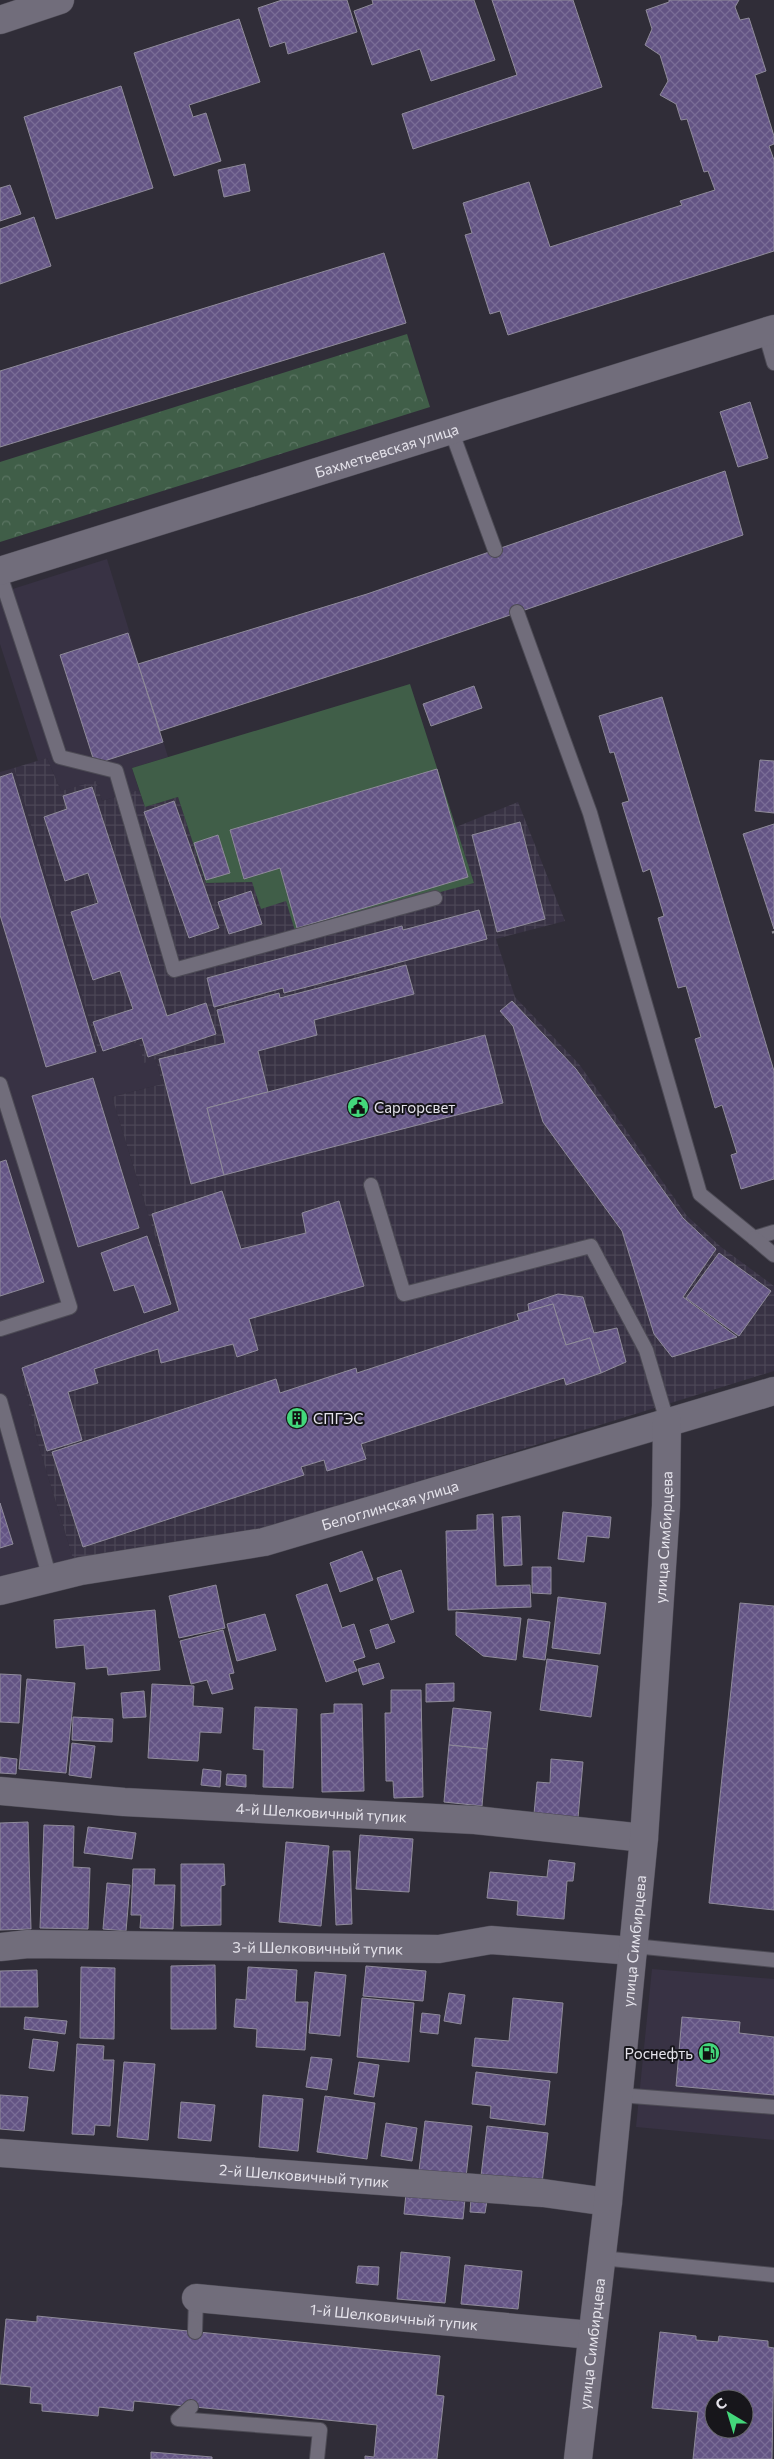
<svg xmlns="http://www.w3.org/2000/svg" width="774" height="2459" viewBox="0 0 774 2459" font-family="Commissioner,sans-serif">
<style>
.built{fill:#383244}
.industrial{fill:url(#industrial-grid)}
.green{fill:#405e48}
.forest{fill:url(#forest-crowns)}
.building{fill:url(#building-cross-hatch);stroke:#8f8b9a;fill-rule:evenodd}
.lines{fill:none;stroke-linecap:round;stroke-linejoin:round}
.service-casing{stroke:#4d4b55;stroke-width:16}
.minor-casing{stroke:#4d4b55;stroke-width:29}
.tertiary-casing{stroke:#4d4b55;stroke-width:29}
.path{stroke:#8a8891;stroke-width:3;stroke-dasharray:2.5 4;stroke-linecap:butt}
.service{stroke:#716d7b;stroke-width:14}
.minor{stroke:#716d7b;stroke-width:28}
.tertiary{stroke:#716d7b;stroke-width:28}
.labels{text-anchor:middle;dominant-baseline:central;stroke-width:4;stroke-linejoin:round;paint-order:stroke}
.street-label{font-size:15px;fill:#e5e3eb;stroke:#17161b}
.poi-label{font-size:15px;fill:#e5e3eb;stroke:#17161b;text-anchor:start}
</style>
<defs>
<pattern id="industrial-grid" width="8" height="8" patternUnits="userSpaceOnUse" patternTransform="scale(1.25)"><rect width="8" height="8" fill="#383244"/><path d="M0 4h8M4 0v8" fill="none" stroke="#4b4656"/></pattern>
<pattern id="forest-crowns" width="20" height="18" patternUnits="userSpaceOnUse" patternTransform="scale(1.25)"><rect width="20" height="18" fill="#405e48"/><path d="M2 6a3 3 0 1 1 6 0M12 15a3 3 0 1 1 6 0" fill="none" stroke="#5b7563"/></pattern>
<pattern id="building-cross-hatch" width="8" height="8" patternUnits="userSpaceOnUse" patternTransform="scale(1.25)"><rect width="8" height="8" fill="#635484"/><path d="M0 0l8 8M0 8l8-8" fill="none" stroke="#796c96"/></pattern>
</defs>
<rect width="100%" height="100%" fill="#302d38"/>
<g class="built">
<polygon points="107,559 168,757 132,768 139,790 102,801 96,782 61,791 47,758 38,761 0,644 0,593"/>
<polygon points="14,768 99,1053 139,1042 156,1059 162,1084 112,1097 178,1311 20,1367 39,1447 75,1565 0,1580 0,772"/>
<polygon points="652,1969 774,1979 774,2140 636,2127"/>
</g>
<polygon class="industrial" points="47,758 61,791 96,781 102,801 139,790 145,807 178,797 206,883 252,882 286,901 474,883 456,827 518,802 565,921 496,939 515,997 579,1064 687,1216 721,1247 774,1286 774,1371 262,1530 75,1565 39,1447 20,1367 178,1311 112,1097 162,1084 156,1059 144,1063 139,1042 99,1053 14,768"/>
<polygon class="green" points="410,684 474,883 295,931 286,901 261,909 252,882 206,883 178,797 145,807 132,768"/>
<polygon class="forest" points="407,334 430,407 0,542 0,462"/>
<g class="building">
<polygon points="282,0 347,0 357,32 288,54 285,42 270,47 258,8"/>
<polygon points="372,0 474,0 495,60 431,81 420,49 372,65 354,11 373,4"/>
<polygon points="492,0 573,0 602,87 413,149 402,114 517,75"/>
<polygon points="669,0 739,0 735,7 740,20 749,18 766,71 755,75 774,136 774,144 769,146 774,160 774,251 508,335 500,311 490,314 465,235 472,233 463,203 529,182 550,247 682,205 680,201 715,190 708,171 704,172 687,119 681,120 676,104 660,95 668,81 660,55 645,45 652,29 646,10 669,2"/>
<polygon points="239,19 260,82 189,105 193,117 206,113 221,161 174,176 134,53"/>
<polygon points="121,86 153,188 56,219 24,117"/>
<polygon points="245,164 250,191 224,197 218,170"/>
<polygon points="10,185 21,214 0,221 0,188"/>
<polygon points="34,217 51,266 0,284 0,229"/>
<polygon points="384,253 406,323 0,447 0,371"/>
<polygon points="750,402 768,458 738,467 720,412"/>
<polygon points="725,471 743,535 388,657 160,731 138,664 367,594"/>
<polygon points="128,633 163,742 95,764 60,655"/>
<polygon points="474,686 482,708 431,726 423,704"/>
<polygon points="662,697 774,1071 774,1179 741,1189 731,1155 737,1153 722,1105 715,1108 695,1039 701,1037 686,986 678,988 658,918 664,916 650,869 643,872 622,803 629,801 614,752 610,753 599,716"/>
<polygon points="760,760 774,761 774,813 755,811"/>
<polygon points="437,769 468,877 297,928 280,868 244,879 230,830"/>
<polygon points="12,773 96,1052 46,1067 0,915 0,777"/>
<polygon points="92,787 167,1016 206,1003 216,1034 148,1057 142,1038 103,1051 93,1022 133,1009 120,971 93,980 71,912 98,903 88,873 65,881 44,817 67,809 63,796"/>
<polygon points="174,801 219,928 189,938 144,812"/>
<polygon points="520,822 545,919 497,932 472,835"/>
<polygon points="774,824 774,929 743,834"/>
<polygon points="218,835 230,873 206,880 194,843"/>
<polygon points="251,891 262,924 229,934 218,902"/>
<polygon points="479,910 487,939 284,993 283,988 214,1007 207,978 402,926 403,930"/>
<polygon points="406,965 414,994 314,1020 317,1035 258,1051 268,1092 207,1108 224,1175 191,1184 159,1059 225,1043 217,1010 279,993 280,998"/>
<polygon points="512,1001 576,1069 683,1218 716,1249 683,1297 737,1337 672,1357 654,1334 622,1231 543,1122 513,1026 500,1011"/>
<polygon points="485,1035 503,1103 224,1175 207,1108"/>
<polygon points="93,1078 139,1228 78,1247 32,1096"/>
<polygon points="6,1160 44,1282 0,1296 0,1162"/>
<polygon points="222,1191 241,1249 306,1233 302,1213 339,1201 364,1286 249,1319 258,1350 237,1357 233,1344 161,1363 158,1349 94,1369 98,1383 68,1392 82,1440 47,1451 22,1368 179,1311 152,1214"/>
<polygon points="147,1236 171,1304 144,1313 134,1285 114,1291 101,1253"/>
<polygon points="719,1253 771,1291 739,1336 686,1298"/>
<polygon points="558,1294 583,1297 594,1333 617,1328 626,1362 601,1373 590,1338 566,1345 553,1304 529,1311 528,1304"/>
<polygon points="553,1304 566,1345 590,1338 601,1373 566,1385 564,1378 361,1444 366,1459 327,1471 324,1460 301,1467 304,1475 83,1547 52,1452 276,1379 280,1393 356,1368 357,1373 519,1320 517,1314"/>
<polygon points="0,1503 13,1544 0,1548"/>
<polygon points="563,1512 611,1517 609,1538 587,1536 584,1562 558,1559"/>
<polygon points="493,1514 496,1586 530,1585 531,1607 448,1610 446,1531 477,1530 477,1515"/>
<polygon points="520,1516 522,1565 504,1566 502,1517"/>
<polygon points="362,1551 373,1580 340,1592 330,1563"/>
<polygon points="532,1567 551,1567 551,1594 532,1593"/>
<polygon points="401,1570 414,1612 391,1620 377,1578"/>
<polygon points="327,1584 342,1628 354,1624 365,1657 353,1661 357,1671 326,1682 296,1595"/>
<polygon points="216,1585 225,1628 179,1638 169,1596"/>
<polygon points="558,1597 606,1603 600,1654 552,1648"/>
<polygon points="740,1603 774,1606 774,1910 709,1903"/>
<polygon points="155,1610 160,1670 108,1675 107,1667 86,1669 84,1645 56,1648 54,1620"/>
<polygon points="456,1612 521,1618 516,1660 483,1656 456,1635"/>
<polygon points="265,1614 276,1650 237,1661 227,1624"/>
<polygon points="528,1619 550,1622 545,1660 523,1657"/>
<polygon points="388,1624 395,1642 376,1649 370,1630"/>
<polygon points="223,1630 234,1673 229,1674 233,1689 212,1694 207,1680 191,1684 180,1641"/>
<polygon points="547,1659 598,1666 591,1717 540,1710"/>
<polygon points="379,1663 384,1678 363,1685 358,1669"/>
<polygon points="0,1674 21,1675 19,1723 0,1722"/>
<polygon points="27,1679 75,1683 66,1773 19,1769"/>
<polygon points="454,1683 454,1701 426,1702 426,1684"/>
<polygon points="152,1684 194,1686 193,1706 223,1708 221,1733 200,1732 198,1761 148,1758"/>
<polygon points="391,1690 421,1690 423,1797 394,1798 393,1781 386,1781 385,1713 391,1713"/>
<polygon points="144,1691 146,1717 123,1718 121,1693"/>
<polygon points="334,1704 362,1704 364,1791 322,1792 321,1714 334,1713"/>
<polygon points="255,1707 297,1709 293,1788 263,1787 264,1750 253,1749"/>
<polygon points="453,1708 491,1712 487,1749 449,1745"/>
<polygon points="73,1717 113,1719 112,1742 72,1740"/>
<polygon points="72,1743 95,1746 91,1778 69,1775"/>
<polygon points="449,1745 487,1749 482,1806 444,1802"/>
<polygon points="0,1757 17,1759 16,1774 0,1773"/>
<polygon points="551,1759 583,1762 578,1818 534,1814 537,1782 550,1783"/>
<polygon points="203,1769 221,1771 220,1787 201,1785"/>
<polygon points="227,1774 246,1775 246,1787 226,1785"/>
<polygon points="28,1822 31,1929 0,1930 0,1823"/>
<polygon points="44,1825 74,1826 73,1867 90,1868 88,1929 40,1928"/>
<polygon points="88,1827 136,1833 132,1859 84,1853"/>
<polygon points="360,1835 413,1839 409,1892 356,1889"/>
<polygon points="286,1842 329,1846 321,1926 279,1922"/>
<polygon points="333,1851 350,1851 352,1924 336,1925"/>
<polygon points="549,1860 575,1863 573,1881 567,1881 564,1919 517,1915 518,1901 487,1898 490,1872 547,1877"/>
<polygon points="181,1864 224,1864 225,1885 221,1886 221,1925 181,1926"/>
<polygon points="133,1869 155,1869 154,1885 175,1885 173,1929 140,1928 141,1915 131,1915"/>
<polygon points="107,1883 130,1885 126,1931 103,1929"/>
<polygon points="215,1965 216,2029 171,2029 171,1966"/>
<polygon points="366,1966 426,1971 423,2001 363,1996"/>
<polygon points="81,1967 115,1968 114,2039 80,2038"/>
<polygon points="248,1967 297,1970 295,2002 308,2002 305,2050 256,2047 257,2029 234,2027 236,1999 246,2000"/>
<polygon points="37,1970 38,2007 0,2007 0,1971"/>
<polygon points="315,1972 346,1975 340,2036 309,2033"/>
<polygon points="449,1993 465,1995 461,2024 444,2021"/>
<polygon points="362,1998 414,2003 409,2062 357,2057"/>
<polygon points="513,1998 563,2003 557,2073 472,2066 475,2038 509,2041"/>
<polygon points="422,2013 440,2015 438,2034 420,2032"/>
<polygon points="25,2017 67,2021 65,2034 24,2029"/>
<polygon points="682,2017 740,2022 739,2033 774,2037 774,2095 676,2086"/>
<polygon points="33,2039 58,2042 54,2071 29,2068"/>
<polygon points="77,2044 104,2046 103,2060 114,2060 110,2126 95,2125 94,2135 72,2134"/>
<polygon points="311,2057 332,2059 327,2090 306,2087"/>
<polygon points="124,2062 155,2064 148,2140 117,2137"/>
<polygon points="359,2062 379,2065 374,2097 354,2094"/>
<polygon points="476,2072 550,2081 545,2125 490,2118 491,2106 472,2104"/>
<polygon points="0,2095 28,2097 24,2131 0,2129"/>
<polygon points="263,2095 303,2099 298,2151 259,2147"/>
<polygon points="325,2096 375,2103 367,2159 317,2152"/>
<polygon points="181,2102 215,2105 211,2141 178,2138"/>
<polygon points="425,2121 472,2126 466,2177 419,2171"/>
<polygon points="386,2123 417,2128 412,2161 381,2156"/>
<polygon points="487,2126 548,2133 542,2183 481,2176"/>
<polygon points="406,2193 465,2199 463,2219 404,2214"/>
<polygon points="471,2199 487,2201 485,2213 470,2212"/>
<polygon points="401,2252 450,2257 445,2303 397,2299"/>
<polygon points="465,2265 522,2271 518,2309 461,2304"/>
<polygon points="358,2266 379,2267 378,2285 356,2283"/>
<polygon points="37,2316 440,2356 436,2395 444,2396 437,2459 365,2459 365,2456 374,2457 377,2425 134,2401 133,2411 99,2407 98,2416 42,2411 42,2404 30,2403 31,2387 0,2384 6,2319 37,2322"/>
<path d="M660,2332l36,4v4l22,2 1,-6 49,5v6l6,1 -2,111h-79l5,-47 -46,-4zM714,2399h30v30h-30z"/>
<polygon points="151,2452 212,2457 212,2459 151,2459"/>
</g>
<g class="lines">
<g class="service-casing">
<g id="service">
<polyline points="765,332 774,363"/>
<polyline points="451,430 495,550"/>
<polyline points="0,575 60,757 116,771 174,970 435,898"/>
<polyline points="517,612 590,813 700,1194 754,1238 774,1232"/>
<polyline points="0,1084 70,1307 0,1329"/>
<polyline points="371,1185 404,1294 591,1246 646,1350 667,1421"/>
<polyline points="754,1238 774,1255"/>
<polyline points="0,1401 50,1579"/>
<polyline points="634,1946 774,1960"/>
<polyline points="619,2095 774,2107"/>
<polyline points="601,2258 774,2275"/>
<polyline points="195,2332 196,2298"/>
<polyline points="191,2407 178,2419 320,2430 317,2459"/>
</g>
</g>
<g class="minor-casing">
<g id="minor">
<path id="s1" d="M0,571l774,-242"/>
<path id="s2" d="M0,1591l81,-20 183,-29 510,-151"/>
<path id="s3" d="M0,1791l124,11 351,18 169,18"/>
<path id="s4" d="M0,1947l28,-3 411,5 52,-9 142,11"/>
<path id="s5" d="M0,2153l543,40 65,9"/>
<path id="s6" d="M196,2298l395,37"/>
<path id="s7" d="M578,2459l30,-257 36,-364 22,-332 1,-85"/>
</g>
</g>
<g class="tertiary-casing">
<polyline id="tertiary" points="0,20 60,0"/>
</g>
<polyline class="path" points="773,931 774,934"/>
<use href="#service" class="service"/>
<use href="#minor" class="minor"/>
<use href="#tertiary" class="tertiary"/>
</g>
<defs>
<g id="civic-disc" transform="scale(1.125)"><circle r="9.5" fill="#43d77b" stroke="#17161b"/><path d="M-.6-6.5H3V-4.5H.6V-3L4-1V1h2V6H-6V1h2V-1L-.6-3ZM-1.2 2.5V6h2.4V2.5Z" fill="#111"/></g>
<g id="building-disc" transform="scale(1.125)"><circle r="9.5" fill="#43d77b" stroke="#17161b"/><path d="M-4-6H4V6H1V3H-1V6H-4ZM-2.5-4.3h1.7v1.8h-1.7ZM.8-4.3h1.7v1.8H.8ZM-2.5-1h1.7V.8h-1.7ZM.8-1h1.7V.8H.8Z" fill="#111"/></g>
<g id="fuel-disc" transform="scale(1.125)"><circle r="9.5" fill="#43d77b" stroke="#17161b"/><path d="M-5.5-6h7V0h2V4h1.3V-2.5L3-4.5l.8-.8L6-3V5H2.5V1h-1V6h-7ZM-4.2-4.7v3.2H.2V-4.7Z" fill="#111"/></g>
</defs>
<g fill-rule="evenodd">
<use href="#civic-disc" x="358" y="1107"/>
<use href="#building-disc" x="297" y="1418"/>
<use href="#fuel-disc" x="709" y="2053"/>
</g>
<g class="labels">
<g class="street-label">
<text stroke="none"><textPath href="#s1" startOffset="405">Бахметьевская улица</textPath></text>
<text stroke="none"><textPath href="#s2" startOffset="400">Белоглинская улица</textPath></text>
<text stroke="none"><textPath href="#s7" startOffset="926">улица Симбирцева</textPath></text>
<text stroke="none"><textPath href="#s3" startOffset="322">4-й Шелковичный тупик</textPath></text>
<text stroke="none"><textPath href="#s7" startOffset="521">улица Симбирцева</textPath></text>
<text stroke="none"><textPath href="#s4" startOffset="318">3-й Шелковичный тупик</textPath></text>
<text stroke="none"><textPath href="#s5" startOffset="305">2-й Шелковичный тупик</textPath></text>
<text stroke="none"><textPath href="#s6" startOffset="199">1-й Шелковичный тупик</textPath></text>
<text stroke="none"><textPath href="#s7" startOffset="116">улица Симбирцева</textPath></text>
</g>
<g class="poi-label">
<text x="374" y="1107">Саргорсвет</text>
<text x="313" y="1418">СПГЭС</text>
<text x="693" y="2053" text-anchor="end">Роснефть</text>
</g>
</g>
<g transform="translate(729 2414) rotate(322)"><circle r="24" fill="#17161b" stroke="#69686e"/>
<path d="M0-4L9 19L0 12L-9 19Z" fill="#43d77b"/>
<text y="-8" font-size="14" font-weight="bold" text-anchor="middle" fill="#e5e3eb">С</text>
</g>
</svg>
